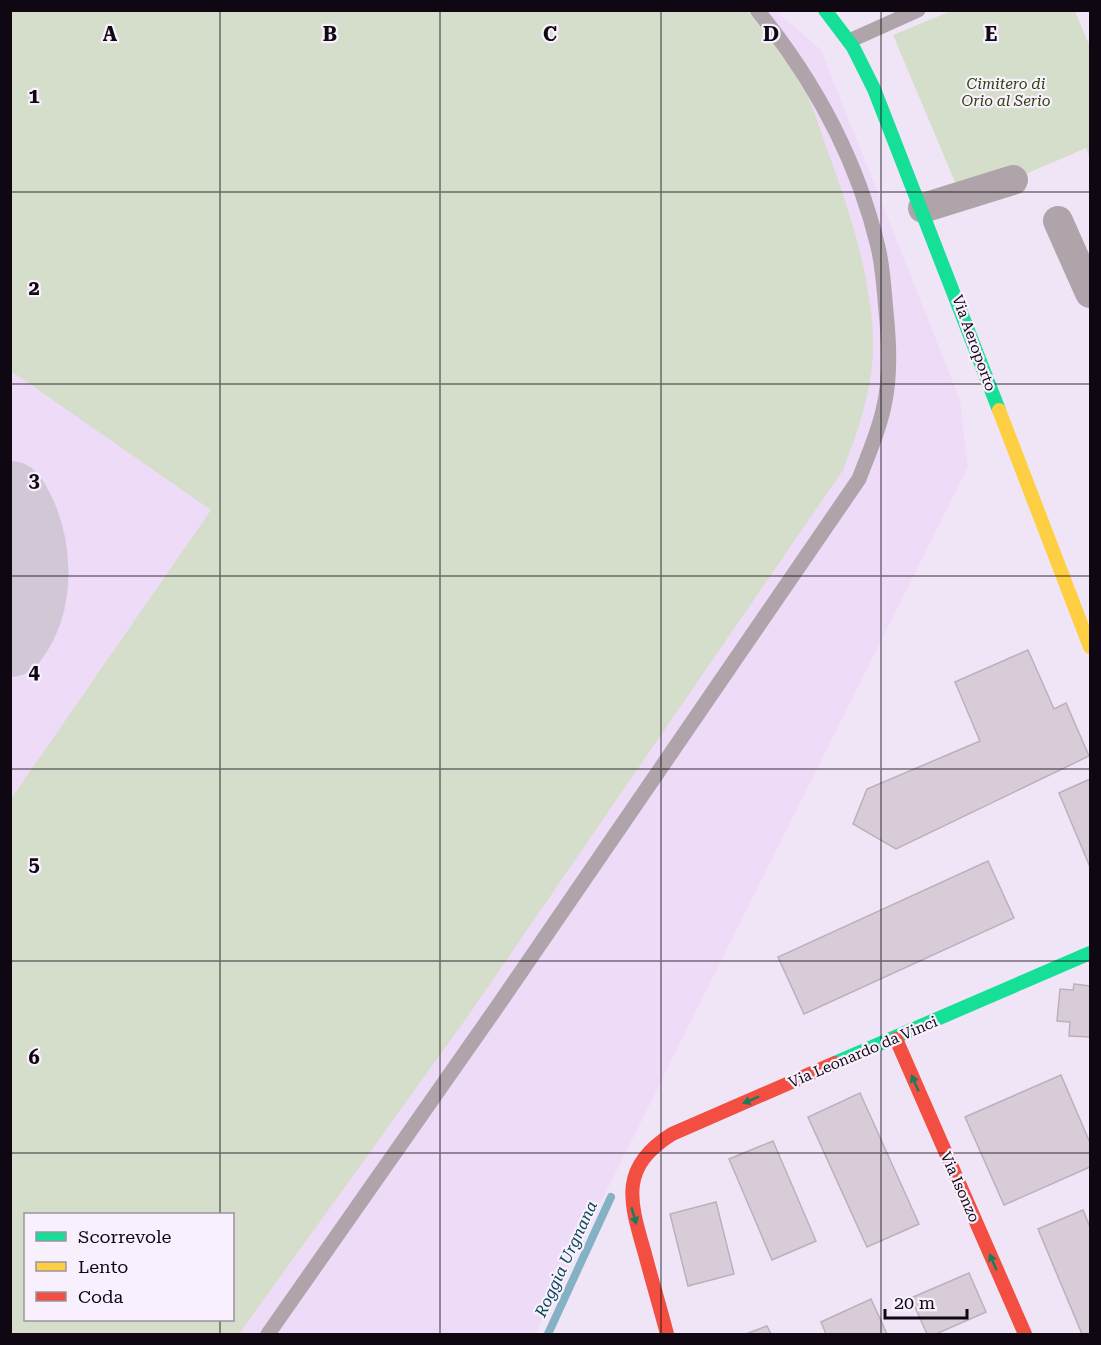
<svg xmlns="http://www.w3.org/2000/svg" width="1101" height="1345" viewBox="0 0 1101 1345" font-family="'Roboto Serif',serif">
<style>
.built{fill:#eedbf8;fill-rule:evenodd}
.green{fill:#d5deca;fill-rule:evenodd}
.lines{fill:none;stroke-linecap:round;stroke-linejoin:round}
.stream{stroke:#84b1c3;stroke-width:8}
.taxiway{stroke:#d2c8d5;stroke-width:74}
.building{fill:#d8ccd9;stroke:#bbb0bc;stroke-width:1.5}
.lane{stroke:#afa4aa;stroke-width:15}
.street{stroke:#afa4aa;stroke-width:30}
.fast{stroke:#16e098;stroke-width:14}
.slow{stroke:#ffcf43;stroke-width:14}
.jam{stroke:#f24e42;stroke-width:14}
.oneway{fill:#137f5c}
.grid{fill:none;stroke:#0f0813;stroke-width:1.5;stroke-opacity:0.55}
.labels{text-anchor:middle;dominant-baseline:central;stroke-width:4.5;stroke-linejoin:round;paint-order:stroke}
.park-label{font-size:15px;font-style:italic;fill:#2c420b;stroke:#f9f0fd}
.street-label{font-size:15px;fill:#0f0813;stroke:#f9f0fd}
.water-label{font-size:16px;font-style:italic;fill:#064754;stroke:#f9f0fd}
.grid-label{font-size:20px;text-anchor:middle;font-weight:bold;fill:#0f0813;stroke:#f9f0fd;stroke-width:4.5;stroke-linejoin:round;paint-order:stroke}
</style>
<rect width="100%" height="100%" fill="#f0e5f6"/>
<path class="built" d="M10,11h766l45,39 139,350 8,67 -433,867h-524zM26,1214h206v106h-206z"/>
<g class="green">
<path d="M11,11h736c21,23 41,49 56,77 11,19 17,43 25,64 22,60 42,121 45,185 2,46 -14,92 -30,133l-375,546 -229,318h-228v-535l200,-289 -200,-139zM26,1214h206v106h-206z"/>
<polygon points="951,11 1075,11 1090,47 1090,158 1086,148 963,201 893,35"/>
</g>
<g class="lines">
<polyline class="stream" points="548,1334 611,1197"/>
<path class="taxiway" d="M10,498c26,40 31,102 0,142"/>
</g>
<g class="building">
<polygon points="1028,650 1054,709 1066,703 1089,756 896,849 853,824 867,789 980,741 955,682"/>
<polygon points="1090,779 1090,867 1059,793"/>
<polygon points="988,861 1014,918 804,1014 778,957"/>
<polygon points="1074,984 1090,986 1090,1037 1069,1036 1070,1022 1057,1021 1060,989 1073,990"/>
<polygon points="1061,1075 1090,1143 1090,1167 1004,1205 965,1117"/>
<polygon points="860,1093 919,1224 867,1247 808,1117"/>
<polygon points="773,1141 816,1241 772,1260 729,1159"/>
<polygon points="716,1202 734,1274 688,1286 670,1214"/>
<polygon points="1083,1210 1090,1227 1090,1334 1082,1334 1038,1229"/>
<polygon points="969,1273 986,1312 936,1334 927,1334 911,1298"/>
<polygon points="871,1299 887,1334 826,1334 821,1322"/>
<polygon points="767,1326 771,1334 746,1334"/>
</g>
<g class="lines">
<g class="lane">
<polyline points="849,41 918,10"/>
<path d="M268,1334l229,-327 362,-528c9,-24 20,-48 25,-73 7,-32 5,-64 2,-95 -2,-21 -3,-44 -8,-64 -21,-88 -64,-167 -121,-237"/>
</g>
<g class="street">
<polyline points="923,208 1013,180"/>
<polyline points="1058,221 1090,293"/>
</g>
<g class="fast">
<polyline points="825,10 853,47 874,89 999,410"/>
<polyline points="835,1063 1090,953"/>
</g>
<polyline class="slow" points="999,410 1090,647"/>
<g class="jam">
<polyline points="896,1039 1025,1334"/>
<path d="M667,1334c-7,-27 -15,-53 -22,-80 -15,-52 -27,-86 27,-120l163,-71"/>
</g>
</g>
<defs><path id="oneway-solid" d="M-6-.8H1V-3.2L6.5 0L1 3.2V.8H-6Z" transform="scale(1.5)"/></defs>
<g class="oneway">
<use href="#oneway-solid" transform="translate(915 1083) rotate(-114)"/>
<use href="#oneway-solid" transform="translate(751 1100) rotate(157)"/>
<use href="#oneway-solid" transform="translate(634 1216) rotate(74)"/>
<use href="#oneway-solid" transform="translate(993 1262) rotate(-114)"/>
</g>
<path class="grid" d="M220,10v1204M440,10v1324M661,10v1324M881,10v1324M10,192h1080M10,384h1080M10,576h1080M10,769h1080M10,961h1080M10,1153h1080M220,1320v14"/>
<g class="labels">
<g class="park-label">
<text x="1006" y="84">Cimitero di<tspan x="1006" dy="17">Orio al Serio</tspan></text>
</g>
<g class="street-label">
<text transform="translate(974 343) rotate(70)">Via Aeroporto</text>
<text transform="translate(863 1052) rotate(-23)">Via Leonardo da Vinci</text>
<text transform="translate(960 1187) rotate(66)">Via Isonzo</text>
</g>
<g class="water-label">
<text transform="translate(566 1259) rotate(-65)">Roggia Urgnana</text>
</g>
</g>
<g class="grid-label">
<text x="110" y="41">A</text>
<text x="330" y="41">B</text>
<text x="550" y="41">C</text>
<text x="771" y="41">D</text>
<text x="991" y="41">E</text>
<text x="34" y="103">1</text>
<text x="34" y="295">2</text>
<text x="34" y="487">3</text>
<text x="34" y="679">4</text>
<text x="34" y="871">5</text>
<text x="34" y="1064">6</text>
</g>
<rect width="1101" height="1345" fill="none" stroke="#0f0813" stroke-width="24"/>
<rect x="24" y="1213" width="210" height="108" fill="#f9f0fd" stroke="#9b939f" stroke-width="1.5"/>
<rect x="36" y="1232" width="30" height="9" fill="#16e098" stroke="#9b939f" stroke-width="1.5"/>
<text x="78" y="1243" font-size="18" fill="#0f0813">Scorrevole</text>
<rect x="36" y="1262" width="30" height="9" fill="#ffcf43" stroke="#9b939f" stroke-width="1.5"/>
<text x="78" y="1273" font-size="18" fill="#0f0813">Lento</text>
<rect x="36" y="1292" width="30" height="9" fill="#f24e42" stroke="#9b939f" stroke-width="1.5"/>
<text x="78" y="1303" font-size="18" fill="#0f0813">Coda</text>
<path d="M885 1309v9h82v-9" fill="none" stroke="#0f0813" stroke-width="3"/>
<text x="894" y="1309" font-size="18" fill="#0f0813" stroke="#f9f0fd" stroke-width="4.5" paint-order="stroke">20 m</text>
</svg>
